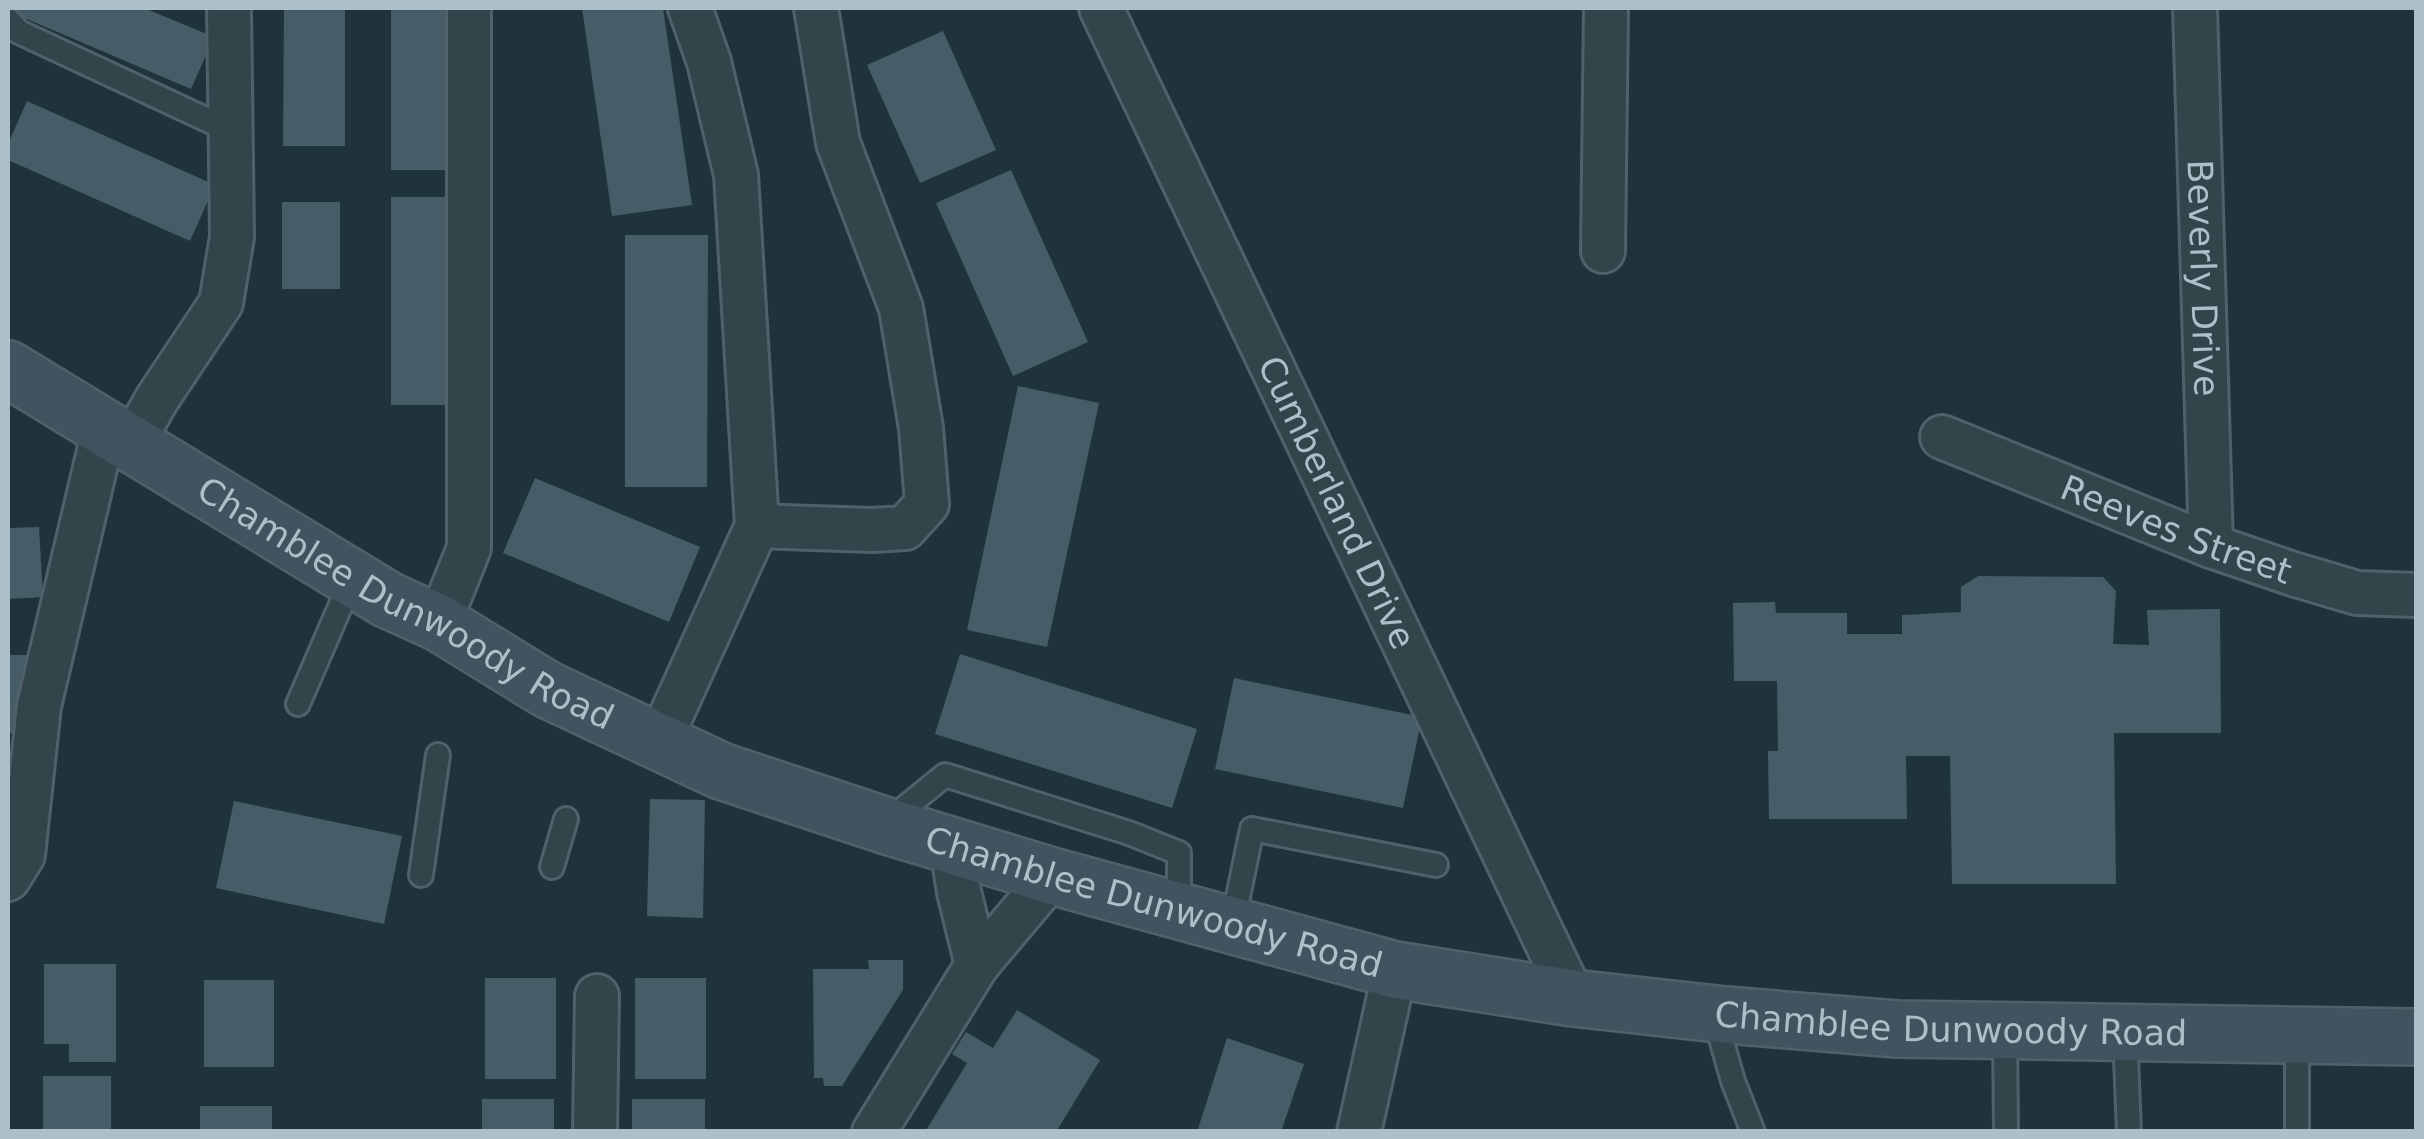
<svg xmlns="http://www.w3.org/2000/svg" width="2424" height="1139" viewBox="0 0 2424 1139" font-family="'DejaVu Sans',sans-serif">
<style>
.building{fill:#465d67}
.lines{fill:none;stroke-linecap:round;stroke-linejoin:round}
.lane-casing{stroke:#506169;stroke-width:28}
.street-casing{stroke:#506169;stroke-width:48}
.secondary-casing{stroke:#506169;stroke-width:60}
.lane{stroke:#33444b;stroke-width:22}
.street{stroke:#33444b;stroke-width:42}
.secondary{stroke:#40545f;stroke-width:55}
.labels{text-anchor:middle;dominant-baseline:central;stroke-width:8;stroke-linejoin:round;paint-order:stroke}
.street-label{font-size:35px;fill:#adbfc8;stroke:#182830}
</style>
<rect width="100%" height="100%" fill="#1f333b"/>
<g class="building">
<polygon points="8,8 144,8 214,37 191,89 8,11"/>
<polygon points="284,8 345,8 345,146 283,146"/>
<rect x="391" y="8" width="61" height="162"/>
<polygon points="582,8 663,8 692,205 612,216"/>
<polygon points="943,31 996,150 920,183 867,65"/>
<polygon points="27,101 215,185 190,241 8,160 8,144"/>
<polygon points="1011,170 1088,342 1013,376 936,203"/>
<rect x="391" y="197" width="61" height="208"/>
<rect x="282" y="202" width="58" height="87"/>
<polygon points="625,235 708,235 707,487 625,487"/>
<polygon points="1018,386 1099,403 1047,647 967,630"/>
<polygon points="535,478 700,547 669,622 503,553"/>
<polygon points="39,527 43,597 8,599 8,528"/>
<polygon points="1978,576 2103,577 2116,591 2113,644 2149,645 2147,610 2220,609 2221,733 2114,733 2116,884 1952,884 1950,756 1906,756 1907,819 1769,819 1768,751 1778,751 1777,681 1734,681 1733,603 1775,602 1776,613 1847,613 1847,634 1902,634 1902,615 1961,612 1961,587"/>
<polygon points="960,654 1197,729 1172,808 935,734"/>
<rect x="8" y="655" width="23" height="78"/>
<polygon points="1234,678 1422,717 1403,808 1215,769"/>
<polygon points="650,799 705,800 703,918 647,916"/>
<polygon points="234,801 402,836 384,924 216,888"/>
<polygon points="868,960 903,960 903,990 842,1086 824,1086 823,1078 814,1078 813,969 869,969"/>
<polygon points="44,964 116,964 116,1062 69,1062 69,1044 44,1044"/>
<rect x="485" y="978" width="71" height="101"/>
<rect x="635" y="978" width="71" height="101"/>
<rect x="204" y="980" width="70" height="87"/>
<polygon points="1017,1010 1100,1060 1056,1132 925,1132 967,1063 952,1054 966,1032 993,1048"/>
<polygon points="1227,1038 1304,1064 1281,1132 1197,1132"/>
<rect x="43" y="1076" width="68" height="56"/>
<rect x="482" y="1099" width="72" height="33"/>
<rect x="632" y="1099" width="73" height="33"/>
<rect x="200" y="1106" width="72" height="26"/>
</g>
<g class="lines">
<g class="lane-casing">
<g id="lane">
<polyline points="8,20 19,32 231,131"/>
<polyline points="298,704 352,579"/>
<polyline points="886,823 945,775 1129,833 1179,853 1179,912"/>
<polyline points="552,867 566,819"/>
<polyline points="421,875 438,755"/>
<polyline points="1232,926 1252,829 1436,865"/>
<polyline points="1714,1014 1733,1081 1753,1132"/>
<polyline points="2005,1031 2006,1132"/>
<polyline points="2125,1033 2129,1132"/>
<polyline points="2297,1036 2297,1132"/>
</g>
</g>
<g class="street-casing">
<g id="street">
<path id="s1" d="M1101,8l472,990"/>
<path id="s2" d="M2195,8l16,538"/>
<polyline points="1603,251 1606,8"/>
<path id="s3" d="M1942,437l269,109 82,28 64,19 59,2"/>
<polyline points="132,443 157,399 221,303 232,237 229,8"/>
<polyline points="757,526 872,530 905,528 927,504 921,428 901,308 838,143 816,8"/>
<polyline points="439,623 469,548 469,8"/>
<polyline points="659,742 757,526 736,175 709,62 690,8"/>
<polyline points="952,847 959,892 977,965"/>
<polyline points="8,879 23,855 39,706 100,447 108,431"/>
<polyline points="595,1132 597,996"/>
<polyline points="874,1132 977,965 1052,876"/>
<polyline points="1359,1132 1395,970"/>
</g>
</g>
<g class="secondary-casing">
<g id="secondary">
<path id="s4" d="M8,369l380,231 51,23 109,67 173,81 163,54 168,51 343,94 178,28 153,17 171,14 519,8"/>
</g>
</g>
<use href="#lane" class="lane"/>
<use href="#street" class="street"/>
<use href="#secondary" class="secondary"/>
</g>
<g class="labels">
<g class="street-label">
<text stroke="none"><textPath href="#s2" startOffset="270">Beverly Drive</textPath></text>
<text stroke="none"><textPath href="#s1" startOffset="548">Cumberland Drive</textPath></text>
<text stroke="none"><textPath href="#s3" startOffset="252">Reeves Street</textPath></text>
<text stroke="none"><textPath href="#s4" startOffset="462">Chamblee Dunwoody Road</textPath></text>
<text stroke="none"><textPath href="#s4" startOffset="1272">Chamblee Dunwoody Road</textPath></text>
<text stroke="none"><textPath href="#s4" startOffset="2082">Chamblee Dunwoody Road</textPath></text>
</g>
</g>
<rect width="2424" height="1139" fill="none" stroke="#adbfc8" stroke-width="20"/>
</svg>
